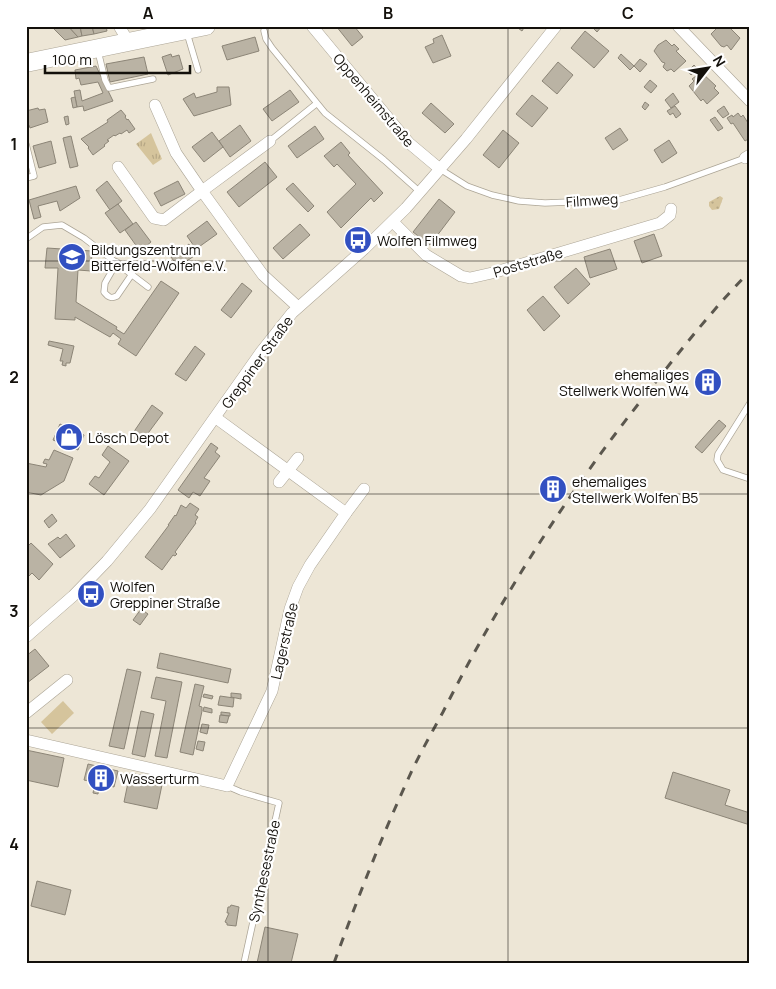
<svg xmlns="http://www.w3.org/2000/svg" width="776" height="989" viewBox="0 0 776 989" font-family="Manrope,sans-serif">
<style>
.grass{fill:url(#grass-dots)}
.park{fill:url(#park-tufts)}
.garden{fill:#d5c49c}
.building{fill:#bab3a4;stroke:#8c8577}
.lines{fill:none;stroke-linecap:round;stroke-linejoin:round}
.lane-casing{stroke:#aca596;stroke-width:7}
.street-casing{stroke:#aca596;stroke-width:12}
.primary-casing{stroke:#aca596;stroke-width:19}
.lane{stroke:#fff;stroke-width:5.5}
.street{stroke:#fff;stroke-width:11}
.primary{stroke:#fff;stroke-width:18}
.rail{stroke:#5b574e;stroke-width:3;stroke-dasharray:9 9;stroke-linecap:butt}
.grid{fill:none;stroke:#13100b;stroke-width:1;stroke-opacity:0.55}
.labels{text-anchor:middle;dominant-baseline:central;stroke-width:4.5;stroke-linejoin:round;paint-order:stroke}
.street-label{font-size:14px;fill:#13100b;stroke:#fff}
.poi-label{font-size:14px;fill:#13100b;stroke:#fff;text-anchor:start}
.neatline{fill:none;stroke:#13100b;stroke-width:2}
.grid-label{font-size:16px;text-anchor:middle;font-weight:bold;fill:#13100b}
</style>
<defs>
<pattern id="grass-dots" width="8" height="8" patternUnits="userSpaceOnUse" patternTransform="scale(1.25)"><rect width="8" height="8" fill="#d5c49c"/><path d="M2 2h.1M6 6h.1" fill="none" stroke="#b6a785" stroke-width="1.8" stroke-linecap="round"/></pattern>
<pattern id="park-tufts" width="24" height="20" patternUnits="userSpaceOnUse" patternTransform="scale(1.25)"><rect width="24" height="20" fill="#d5c49c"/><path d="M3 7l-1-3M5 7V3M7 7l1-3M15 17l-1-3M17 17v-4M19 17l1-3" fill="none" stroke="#b6a785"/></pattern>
</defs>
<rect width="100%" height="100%" fill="#ede6d6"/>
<polygon class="grass" points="720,196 723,198 719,209 712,210 709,206 709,202"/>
<polygon class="park" points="151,133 162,159 153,165 136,144"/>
<polygon class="garden" points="63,701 74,713 52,734 41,722"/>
<g class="building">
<polygon points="51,26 68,26 78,37 65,40"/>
<polygon points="68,26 80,26 82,36 78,37"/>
<polygon points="80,26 92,26 94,34 82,36"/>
<polygon points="92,26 106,26 107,31 94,34"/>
<polygon points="336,26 354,26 363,37 352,46"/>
<polygon points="515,26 525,26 522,31"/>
<polygon points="591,26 602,26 597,32"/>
<polygon points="719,26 728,26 740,38 731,50 727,45 724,47 721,46 711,34"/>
<polygon points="585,31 609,51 594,68 571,48"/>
<polygon points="442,35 451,56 433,63 425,47 434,43 433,39"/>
<polygon points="255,37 259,51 227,60 222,46"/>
<polygon points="666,40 672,46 674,44 679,49 676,51 686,61 674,72 671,69 667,71 663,67 665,63 662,62 654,51 658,45"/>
<polygon points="171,54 172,57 179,55 183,69 168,75 162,57"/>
<polygon points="621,54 634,66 630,70 618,58"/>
<polygon points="144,57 148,74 110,82 106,64"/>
<polygon points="640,59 647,64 640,72 634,66"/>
<polygon points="558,62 573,75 557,94 542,81"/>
<polygon points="694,65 698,69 691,75 688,71"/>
<polygon points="96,66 113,101 84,111 83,106 77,107 74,91 80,90 82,101 103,93 98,82 81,85 79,78 76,79 75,70"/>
<polygon points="702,73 716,86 714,88 719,93 707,104 703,99 701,101 689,86 694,81 692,79 696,76 698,78"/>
<polygon points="650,80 657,86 651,93 644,87"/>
<polygon points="217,87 229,87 231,105 194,116 183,99 194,93 196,98 217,92"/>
<polygon points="290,90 299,102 272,121 263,109"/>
<polygon points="673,93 679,102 671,108 665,100"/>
<polygon points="532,95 548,108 532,127 516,114"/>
<polygon points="75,97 77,107 73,108 71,98"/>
<polygon points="645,102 649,105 645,110 642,107"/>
<polygon points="431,103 454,124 445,133 422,113"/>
<polygon points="675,106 681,114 676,118 673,113 670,115 667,111"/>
<polygon points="724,106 729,114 723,118 717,111"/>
<polygon points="38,108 39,110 45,109 48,122 30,128 29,125 26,126 26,111"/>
<polygon points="121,110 126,116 125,117 127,120 128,119 135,129 129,133 127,130 121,134 120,133 115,136 114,135 107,140 109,141 104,145 105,146 93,155 88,148 89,147 81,139 108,122 107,120"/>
<polygon points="738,113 741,117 743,115 748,123 750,122 750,138 745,141 733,123 731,124 727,118 732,115 733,117"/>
<polygon points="68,116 69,124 66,125 64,117"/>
<polygon points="715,117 723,128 718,131 710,120"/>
<polygon points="240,125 251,141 230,157 219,141"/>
<polygon points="315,126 324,139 297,158 288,146"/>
<polygon points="620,128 628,140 613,150 605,138"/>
<polygon points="503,130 519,143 499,168 483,155"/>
<polygon points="212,132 223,147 204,162 192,147"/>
<polygon points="71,136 78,166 70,168 63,138"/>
<polygon points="669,140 677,153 662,163 654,150"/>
<polygon points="51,141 56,163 39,168 33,146"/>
<polygon points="341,142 350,153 348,155 383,193 374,202 371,198 341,228 327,212 356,184 337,164 334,167 324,156"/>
<polygon points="265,162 277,177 239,207 227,192"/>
<polygon points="107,181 122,201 110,210 96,190"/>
<polygon points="178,181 185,194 161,206 154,193"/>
<polygon points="293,183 314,206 308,212 286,189"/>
<polygon points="76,186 80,198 60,211 57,201 38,206 41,217 34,219 29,200"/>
<polygon points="439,199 455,212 430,245 413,232"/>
<polygon points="118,204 133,224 120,233 105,213"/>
<polygon points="207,221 217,234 196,249 187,236"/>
<polygon points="136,222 151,242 140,251 125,230"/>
<polygon points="300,224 310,235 283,259 273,248"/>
<polygon points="654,234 662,256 642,263 634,241"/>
<polygon points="189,244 197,254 178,267 171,257"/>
<polygon points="47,248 92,251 91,271 78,270 76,302 117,327 116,329 124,334 161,281 179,293 136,356 118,344 121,339 113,333 110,337 75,317 75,320 55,319 58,268 45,268"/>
<polygon points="610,249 617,269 590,278 584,257"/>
<polygon points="576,268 590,284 568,304 554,287"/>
<polygon points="242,283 252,291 231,318 221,310"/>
<polygon points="543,296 560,316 544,331 527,310"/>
<polygon points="49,341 74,346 70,363 66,363 66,366 62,365 63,361 60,361 63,349 48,345"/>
<polygon points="195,346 205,354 186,381 175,374"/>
<polygon points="708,374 714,379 713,381 715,383 707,391 699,384"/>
<polygon points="152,405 163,413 143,440 133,433"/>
<polygon points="719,420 726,426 702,453 695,447"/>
<polygon points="60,424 84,435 78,450 53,440"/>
<polygon points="211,443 218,448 215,452 220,456 204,478 210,481 200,496 193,492 189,498 178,490"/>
<polygon points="108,446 129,461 104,495 89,484 95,476 99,478 110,462 102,455"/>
<polygon points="54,450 73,458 64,481 41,495 26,492 26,463 46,467 47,464 43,463 45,459 49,460"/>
<polygon points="553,478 563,485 554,500 543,493"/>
<polygon points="190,503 199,509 195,515 198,517 195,522 196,523 175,552 177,554 175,556 173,555 162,570 145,557 169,525 168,525 175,515 176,516 181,505 186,508"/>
<polygon points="52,514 57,521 49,528 44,521"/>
<polygon points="66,534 75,546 60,558 48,544 58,537 60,539"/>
<polygon points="31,543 53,564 39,580 32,573 26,579 26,548"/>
<polygon points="141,609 148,614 140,625 133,620"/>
<polygon points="35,649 49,666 27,683 26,687 26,656"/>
<polygon points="160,653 231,669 228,683 157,668"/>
<polygon points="127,669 141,672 124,749 109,746"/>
<polygon points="156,677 182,682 167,758 155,756 166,701 151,698"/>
<polygon points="195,684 204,686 199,706 202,707 202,711 193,755 180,752"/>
<polygon points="231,693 241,694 241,699 231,697"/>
<polygon points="204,694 213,696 212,699 203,697"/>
<polygon points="220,696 234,698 233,707 218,705"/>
<polygon points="204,707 212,709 212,713 203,711"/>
<polygon points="141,711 154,714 145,757 132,754"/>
<polygon points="221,712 230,713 230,716 221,715"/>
<polygon points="220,715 229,716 227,723 219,722"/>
<polygon points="202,724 209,725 207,734 200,732"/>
<polygon points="198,741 205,742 203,751 196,749"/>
<polygon points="26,750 64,758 58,787 26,780"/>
<polygon points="88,764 118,771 114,787 106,785 109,774 95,771 93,782 84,780"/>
<polygon points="95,771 109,774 106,785 93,782"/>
<polygon points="673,772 730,790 725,805 750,813 750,825 665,798"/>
<polygon points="130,773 163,780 157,809 124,802"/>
<polygon points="95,783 104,785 103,788 99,787 98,794 93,793"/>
<polygon points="37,881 71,890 65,915 31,906"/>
<polygon points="231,905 239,907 236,926 227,925 227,923 225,922 229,913 227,913 228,907 230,907"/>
<polygon points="265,927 298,934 291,963 257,963"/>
</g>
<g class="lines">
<g class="lane-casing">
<g id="lane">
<polyline points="264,31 266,39 272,48 325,113 384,160 420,192"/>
<polyline points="187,33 198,70"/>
<polyline points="98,51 105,80 109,88 153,79"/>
<polyline points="270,141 316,104"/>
<polyline points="26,144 34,176 26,178"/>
<polyline points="440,169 467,186 492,195 519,201 545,203 619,200 665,187 745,158"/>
<polyline points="26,239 43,227 62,225 84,238 148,287"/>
<path d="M117,262l-12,21 -1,9c4,5 7,7 13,4l15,-22"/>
<polyline points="750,403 718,454 717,460 723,470 750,479"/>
<polyline points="227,786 241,792 279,803 244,963"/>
</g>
</g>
<g class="street-casing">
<g id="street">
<polyline points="119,26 125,36 126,43"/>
<polyline points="312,26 409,143 440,169"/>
<polyline points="678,26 750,101"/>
<polyline points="270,141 202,191 263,275 298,307"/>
<polyline points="745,158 750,155"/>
<polyline points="118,167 154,218 164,220 202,191 176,153 155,105"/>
<polyline points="393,222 426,255 461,276 470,278 492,273 660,223 670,215 671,209"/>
<polyline points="279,482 298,458"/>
<polyline points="346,513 364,489"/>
<polyline points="26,637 73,596 107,561 150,509 261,352 292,313 364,249 406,208 466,139 556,26"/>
<polyline points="26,713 67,680"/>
<polyline points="26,740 227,786 272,691 290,609 298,587 310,565 346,513 216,418"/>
</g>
</g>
<g class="primary-casing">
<polyline id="primary" points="26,63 206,26"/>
</g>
<use href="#lane" class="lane"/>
<use href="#street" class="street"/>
<use href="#primary" class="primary"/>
<path class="rail" d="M334,963c23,-63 47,-125 75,-186 10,-22 22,-43 34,-65 57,-113 125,-220 204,-319 33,-42 66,-84 103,-122"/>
</g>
<path class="grid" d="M268,26v937M508,26v937M26,261h724M26,494h724M26,728h724"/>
<defs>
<g id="bus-disc" transform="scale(1.4375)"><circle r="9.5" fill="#3250c1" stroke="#fff"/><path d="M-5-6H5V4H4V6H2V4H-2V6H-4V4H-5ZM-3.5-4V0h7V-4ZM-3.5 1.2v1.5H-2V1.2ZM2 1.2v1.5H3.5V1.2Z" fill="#fff"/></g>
<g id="school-disc" transform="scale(1.4375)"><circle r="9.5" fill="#3250c1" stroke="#fff"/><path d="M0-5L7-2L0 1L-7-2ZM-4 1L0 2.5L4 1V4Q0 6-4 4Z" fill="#fff"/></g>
<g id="building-disc" transform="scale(1.4375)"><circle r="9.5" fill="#3250c1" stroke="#fff"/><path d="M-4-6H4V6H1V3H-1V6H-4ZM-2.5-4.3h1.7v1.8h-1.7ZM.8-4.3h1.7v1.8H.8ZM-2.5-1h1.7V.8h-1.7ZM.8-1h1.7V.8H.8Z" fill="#fff"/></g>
<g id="shop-disc" transform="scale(1.4375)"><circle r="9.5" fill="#3250c1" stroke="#fff"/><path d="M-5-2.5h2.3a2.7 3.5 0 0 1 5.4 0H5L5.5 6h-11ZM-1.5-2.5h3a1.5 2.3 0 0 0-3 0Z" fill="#fff"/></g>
</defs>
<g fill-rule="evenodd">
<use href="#bus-disc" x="358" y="240"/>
<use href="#school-disc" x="72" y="257"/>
<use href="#building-disc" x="708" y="382"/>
<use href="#shop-disc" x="69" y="437"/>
<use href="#building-disc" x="553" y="489"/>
<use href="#bus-disc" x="91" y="594"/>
<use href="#building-disc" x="101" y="778"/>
</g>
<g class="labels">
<g class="street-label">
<text transform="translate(374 100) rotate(50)">Oppenheimstraße</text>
<text transform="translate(592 200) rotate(-4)">Filmweg</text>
<text transform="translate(528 262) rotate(-17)">Poststraße</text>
<text transform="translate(257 362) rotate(-54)">Greppiner Straße</text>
<text transform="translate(284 641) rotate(-77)">Lagerstraße</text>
<text transform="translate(264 871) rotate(-78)">Synthesestraße</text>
</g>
<g class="poi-label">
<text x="377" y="240">Wolfen Filmweg</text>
<text x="91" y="249">Bildungszentrum<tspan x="91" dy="16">Bitterfeld-Wolfen e.V.</tspan></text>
<text x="689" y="374" text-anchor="end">ehemaliges<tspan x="689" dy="16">Stellwerk Wolfen W4</tspan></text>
<text x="88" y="437">Lösch Depot</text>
<text x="572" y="481">ehemaliges<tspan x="572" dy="16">Stellwerk Wolfen B5</tspan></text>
<text x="110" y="586">Wolfen<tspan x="110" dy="16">Greppiner Straße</tspan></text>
<text x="120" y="778">Wasserturm</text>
</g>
</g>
<rect width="776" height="989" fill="none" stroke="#ffffff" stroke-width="55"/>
<g transform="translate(708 68) rotate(59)" stroke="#ffffff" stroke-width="4" paint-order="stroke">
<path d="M0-4L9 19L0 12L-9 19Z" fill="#13100b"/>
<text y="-8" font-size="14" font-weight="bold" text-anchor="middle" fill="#13100b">N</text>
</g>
<path d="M45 65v8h145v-8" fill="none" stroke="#13100b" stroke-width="2.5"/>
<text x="52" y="65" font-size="15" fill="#13100b" stroke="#ffffff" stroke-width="4" paint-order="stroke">100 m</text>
<rect x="28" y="28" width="720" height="934" class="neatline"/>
<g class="grid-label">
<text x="148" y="19">A</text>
<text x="388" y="19">B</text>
<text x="628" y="19">C</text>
<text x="14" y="150">1</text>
<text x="14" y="383">2</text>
<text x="14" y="617">3</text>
<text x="14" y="850">4</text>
</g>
</svg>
